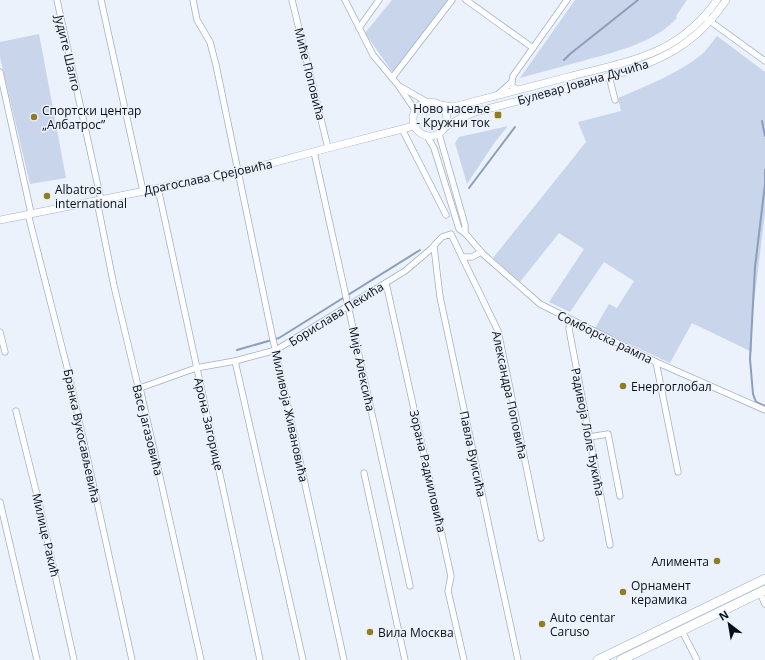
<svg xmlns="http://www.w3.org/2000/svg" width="765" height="660" viewBox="0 0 765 660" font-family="'Open Sans',sans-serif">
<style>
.green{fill:#c8d5ea}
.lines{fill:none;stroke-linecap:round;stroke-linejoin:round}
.stream{stroke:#8d9eba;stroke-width:2}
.minor-casing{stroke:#a1b0c7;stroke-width:7}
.tertiary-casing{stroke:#a1b0c7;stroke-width:8}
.primary-casing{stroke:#a1b0c7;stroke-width:10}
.minor{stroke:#fff;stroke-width:5.5}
.tertiary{stroke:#fff;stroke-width:7}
.primary{stroke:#fff;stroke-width:9}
.poi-dot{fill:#917c22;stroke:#ecf2fc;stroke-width:1.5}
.labels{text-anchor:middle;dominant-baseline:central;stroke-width:3;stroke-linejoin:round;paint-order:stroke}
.street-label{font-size:12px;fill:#090e15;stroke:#ecf2fc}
.poi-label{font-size:12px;fill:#090e15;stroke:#ecf2fc;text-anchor:start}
</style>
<rect width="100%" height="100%" fill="#ecf2fc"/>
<g class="green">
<polygon points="392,0 448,0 393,73 365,33"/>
<path d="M575,0h112l-11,16 1,2c-23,25 -59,33 -91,42 -22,6 -44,12 -66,18z"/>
<polygon points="39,34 66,178 30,184 0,57 0,42"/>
<path d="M717,36l48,36v141l-14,114 1,25 -60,-29 -22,40 -75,-35 14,-24 8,4 17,-27 -30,-19 -34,50 -21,-10 35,-53 -25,-16 -39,49 -27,-24 93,-116 -8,-20 43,-11 -3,-13c26,-11 61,-25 83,-43 6,-5 11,-13 16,-19z"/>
<polygon points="508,126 495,142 467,184 455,143 459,137"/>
</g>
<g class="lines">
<g class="stream">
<polyline points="564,60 570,54 638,0"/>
<polyline points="762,121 765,136"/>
<polyline points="765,170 765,184 755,267 750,359 753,394 756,402 765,406"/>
<polyline points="469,188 515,127"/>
<polyline points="237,350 279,338 420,250"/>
</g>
<g class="minor-casing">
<g id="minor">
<polyline points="57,0 101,200"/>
<polyline points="101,0 143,191"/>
<polyline points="193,0 197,20 210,42 216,65 272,335 344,660"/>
<polyline points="292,0 328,148"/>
<polyline points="345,0 373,55 398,85 415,110"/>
<polyline points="466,0 533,48"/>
<polyline points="707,19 765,61"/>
<polyline points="359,28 379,0"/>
<polyline points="0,72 31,213"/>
<polyline points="609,76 615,100"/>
<polyline points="392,78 452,0"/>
<polyline points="401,87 427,102"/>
<polyline points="518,90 511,85 513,76 567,0"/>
<polyline points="496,96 512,82"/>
<polyline points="402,129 446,215"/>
<polyline points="439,134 465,225 465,233"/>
<polyline points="427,136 434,148 459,229 465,233 483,254 540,304 656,362 765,410"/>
<polyline points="314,152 410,586"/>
<polyline points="158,188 260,660"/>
<polyline points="97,201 114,286 137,382 140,388 201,660"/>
<polyline points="28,214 69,375 132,660"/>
<polyline points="434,247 440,297 497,564 518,660"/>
<polyline points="462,257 498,331 541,538"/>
<polyline points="386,283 451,576 448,591 464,660"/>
<polyline points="570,320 569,329 610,545"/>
<polyline points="0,332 5,352"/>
<polyline points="235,361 303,660"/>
<polyline points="656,362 678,472"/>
<polyline points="140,388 196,368 235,361 276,350 405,271 431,249 442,237 451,234 462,257 472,257 481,252"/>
<polyline points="16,411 39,503 74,660"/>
<polyline points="589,437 608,434 620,496"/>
<polyline points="364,473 405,660"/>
<polyline points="0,502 37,660"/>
<polyline points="760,593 765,604"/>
<polyline points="682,631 697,660"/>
</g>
</g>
<g class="tertiary-casing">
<g id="tertiary">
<circle cx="430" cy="119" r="17"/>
<path d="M441,105l12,2c39,-10 77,-20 115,-30 61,-16 110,-21 149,-77"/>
<path d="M445,127l18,-10 12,-5c36,-9 71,-18 107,-28 60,-17 107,-28 144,-84"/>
<polyline points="0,220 239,172 328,148 414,126"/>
</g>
</g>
<g class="primary-casing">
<g id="primary">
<polyline points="598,660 765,579"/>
<polyline points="621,660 765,590"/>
</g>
</g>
<use href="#minor" class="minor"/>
<use href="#tertiary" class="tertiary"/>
<use href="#primary" class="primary"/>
</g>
<g class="poi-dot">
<rect x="494" y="111" width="8" height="8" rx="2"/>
<circle cx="34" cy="117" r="4"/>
<circle cx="47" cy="196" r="4"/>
<circle cx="623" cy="386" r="4"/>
<circle cx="717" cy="561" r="4"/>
<circle cx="623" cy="592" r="4"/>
<circle cx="542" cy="624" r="4"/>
<circle cx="370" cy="632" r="4"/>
</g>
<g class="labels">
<g class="street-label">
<text transform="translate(68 53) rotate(77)">Јудите Шалго</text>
<text transform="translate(310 74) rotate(76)">Миће Поповића</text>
<text transform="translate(583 82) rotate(-16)">Булевар Јована Дучића</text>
<text transform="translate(208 177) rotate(-12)">Драгослава Срејовића</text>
<text transform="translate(336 314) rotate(-32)">Борислава Пекића</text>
<text transform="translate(605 337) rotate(26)">Сомборска рампа</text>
<text transform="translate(362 369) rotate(78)">Мије Алексића</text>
<text transform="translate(510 395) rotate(78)">Александра Поповића</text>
<text transform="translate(290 416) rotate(78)">Миливоја Живановића</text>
<text transform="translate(209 424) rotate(77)">Арона Загорице</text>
<text transform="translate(148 430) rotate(76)">Васе Јагазовића</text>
<text transform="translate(588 432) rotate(79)">Радивоја Лоле Ђукића</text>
<text transform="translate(82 436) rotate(78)">Бранка Вукосављевића</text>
<text transform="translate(473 454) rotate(78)">Павла Вуисића</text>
<text transform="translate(428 471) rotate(77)">Зорана Радмиловића</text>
<text transform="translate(46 535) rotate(77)">Милице Ракић</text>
</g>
<g class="poi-label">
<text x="490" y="108" text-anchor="end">Ново насеље<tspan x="490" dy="14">- Кружни ток</tspan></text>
<text x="42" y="110">Спортски центар<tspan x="42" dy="14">„Албатрос”</tspan></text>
<text x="55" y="189">Albatros<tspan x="55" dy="14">international</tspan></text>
<text x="631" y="386">Енергоглобал</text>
<text x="709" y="561" text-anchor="end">Алимента</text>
<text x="631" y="585">Орнамент<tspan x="631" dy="14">керамика</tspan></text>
<text x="550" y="617">Auto centar<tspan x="550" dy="14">Caruso</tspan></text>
<text x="378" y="632">Вила Москва</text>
</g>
</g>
<g transform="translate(729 624) rotate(329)" stroke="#ecf2fc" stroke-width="3" paint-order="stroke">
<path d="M0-3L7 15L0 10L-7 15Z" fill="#090e15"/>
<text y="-6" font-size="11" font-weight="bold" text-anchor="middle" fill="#090e15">N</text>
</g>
</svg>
